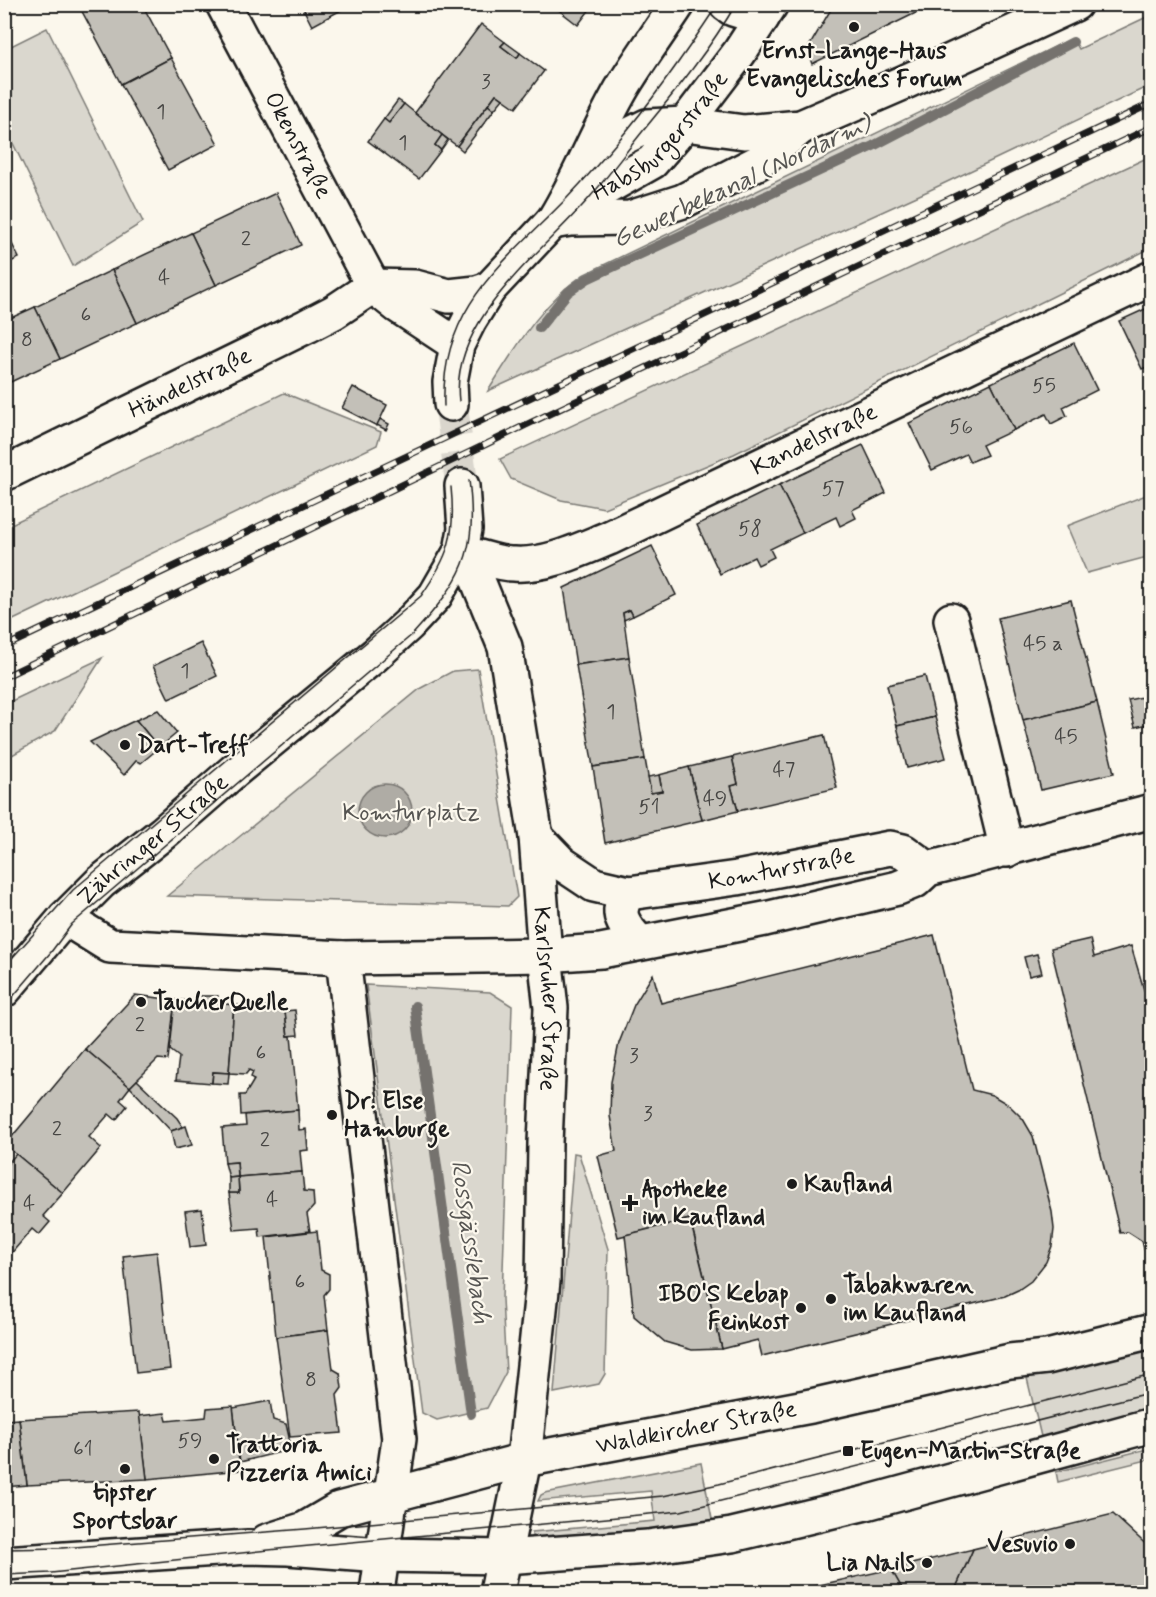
<svg xmlns="http://www.w3.org/2000/svg" width="1156" height="1597" viewBox="0 0 1156 1597" font-family="Mynerve,sans-serif">
<style>
.green{fill:#dad7ce;stroke:#7b7a75;stroke-width:1.5}
.water{fill:#afaca5;stroke:#74726e;stroke-width:1.5}
.lines{fill:none;stroke-linecap:round;stroke-linejoin:round}
.stream{stroke:#74726e;stroke-width:10}
.building{fill:#c3c0b8;stroke:#1c1c1c;stroke-width:1.5}
.primary-tunnel{stroke:#dad6cd;stroke-width:33;stroke-dasharray:33 16;stroke-linecap:butt}
.minor-casing{stroke:#1c1c1c;stroke-width:38}
.secondary-casing{stroke:#1c1c1c;stroke-width:38}
.primary-casing{stroke:#1c1c1c;stroke-width:38}
.minor{stroke:#fbf7ec;stroke-width:33}
.secondary{stroke:#fbf7ec;stroke-width:33}
.primary{stroke:#fbf7ec;stroke-width:33}
.tram{stroke:#1c1c1c;stroke-width:1.5}
.rail-casing{stroke:#1c1c1c;stroke-width:7}
.rail{stroke:#fbf7ec;stroke-width:4.5;stroke-dasharray:14;stroke-linecap:butt}
.poi-dot{fill:#1c1c1c;stroke:#fbf7ec;stroke-width:2}
.labels{text-anchor:middle;dominant-baseline:central;stroke-width:4.5;stroke-linejoin:round;paint-order:stroke}
.number-label{font-size:21px;fill:#464543}
.poi-label{font-size:24px;font-weight:bold;fill:#1c1c1c;stroke:#fbf7ec;text-anchor:start}
.street-label{font-size:24px;fill:#1c1c1c;stroke:#fbf7ec}
.park-label{font-size:24px;fill:#555451;stroke:#fbf7ec}
.water-label{font-size:26px;font-style:italic;fill:#575653;stroke:#fbf7ec}
</style>
<rect width="100%" height="100%" fill="#fbf7ec"/>
<filter id="ink" filterUnits="userSpaceOnUse"><feTurbulence type="fractalNoise" baseFrequency=".0167" numOctaves="2"/><feDisplacementMap in="SourceGraphic" scale="12" xChannelSelector="R" yChannelSelector="G"/><feConvolveMatrix kernelMatrix="1 2 1 2 8 2 1 2 1" color-interpolation-filters="sRGB"/></filter>
<g filter="url(#ink)">
<g class="green">
<path d="M1151,15v70l-223,106 -440,200c27,-42 53,-88 95,-116l490,-237 6,11z"/>
<polygon points="47,28 143,222 73,266 5,127 5,49"/>
<polygon points="1151,156 1151,248 734,454 604,508 561,500 511,479 500,459"/>
<polygon points="284,393 381,432 377,445 5,624 5,527"/>
<polygon points="1151,493 1151,556 1087,573 1067,526"/>
<polygon points="102,658 55,731 5,759 5,704"/>
<polygon points="478,669 517,897 508,906 167,896 421,688 453,671"/>
<polygon points="366,985 490,992 512,1006 502,1299 506,1372 487,1408 437,1420 422,1413"/>
<polygon points="574,1153 579,1154 608,1249 605,1374 599,1384 554,1393"/>
<polygon points="1151,1346 1151,1415 1043,1445 1027,1378"/>
<polygon points="1151,1448 1151,1459 1058,1482 1056,1472"/>
<polygon points="701,1463 714,1529 532,1543 532,1532 655,1521 651,1491 538,1501 541,1495 545,1493"/>
</g>
<circle class="water" cx="385" cy="811" r="27"/>
<g class="lines">
<g class="stream">
<polyline points="539,328 568,292 587,279 873,146 1073,42"/>
<polyline points="415,1006 471,1414"/>
</g>
</g>
<g class="building">
<polygon points="78,4 142,4 171,58 121,84"/>
<polygon points="301,4 352,4 312,26"/>
<polygon points="551,4 594,4 578,25"/>
<polygon points="834,4 934,4 812,64 807,50"/>
<polygon points="481,24 505,42 501,46 517,58 520,53 544,71 516,108 496,94 457,146 414,114"/>
<polygon points="505,42 520,53 517,58 501,46"/>
<polygon points="171,58 218,144 168,170 121,84"/>
<polygon points="496,94 503,99 494,110 488,105"/>
<polygon points="398,100 404,104 389,123 384,119"/>
<polygon points="404,104 442,135 435,145 441,150 419,179 368,141 384,119 389,123"/>
<polygon points="488,105 494,110 463,151 457,146"/>
<polygon points="442,135 448,140 441,150 435,145"/>
<polygon points="276,193 301,245 216,285 191,233"/>
<polygon points="4,228 19,258 4,265"/>
<polygon points="191,233 216,285 137,323 112,270"/>
<polygon points="112,270 137,323 60,359 35,307"/>
<polygon points="1152,306 1152,365 1142,369 1119,321"/>
<polygon points="35,307 60,359 4,385 4,321"/>
<polygon points="1074,343 1097,390 1063,407 1067,416 1051,424 1046,414 1014,430 991,383"/>
<polygon points="991,383 1014,430 982,445 987,455 970,462 966,454 932,470 909,423"/>
<polygon points="353,387 387,405 377,426 342,408"/>
<polygon points="380,419 389,424 386,430 377,425"/>
<polygon points="863,445 886,493 852,510 856,518 840,526 836,517 803,533 779,485"/>
<polygon points="779,485 803,533 770,549 774,557 758,565 754,557 720,574 697,525"/>
<polygon points="652,546 676,595 633,616 630,610 623,613 629,657 576,665 564,588"/>
<polygon points="1071,600 1097,702 1023,720 998,618"/>
<polygon points="630,610 633,616 624,620 623,613"/>
<polygon points="201,643 217,676 169,699 153,666"/>
<polygon points="629,657 645,759 593,767 576,665"/>
<polygon points="925,676 935,717 897,726 887,685"/>
<polygon points="1152,695 1152,723 1135,727 1128,700"/>
<polygon points="1097,702 1114,773 1041,790 1023,720"/>
<polygon points="158,710 177,733 159,748 136,720"/>
<polygon points="935,717 946,758 907,768 897,726"/>
<polygon points="136,720 159,748 141,763 136,761 124,775 90,742"/>
<polygon points="824,735 837,788 738,811 731,786 738,784 732,757"/>
<polygon points="732,757 738,784 731,786 738,811 702,820 689,767"/>
<polygon points="645,759 651,793 662,791 659,775 689,767 702,820 605,843 593,767"/>
<polygon points="659,775 662,791 651,793 648,777"/>
<polygon points="934,935 972,1090 992,1095 1009,1105 1023,1119 1033,1136 1052,1212 1054,1229 1052,1246 1046,1262 1031,1281 1018,1290 1005,1296 762,1356 758,1340 722,1349 690,1219 618,1237 598,1156 616,1151 610,1116 611,1082 619,1043 634,1005 653,974 661,1003"/>
<polygon points="1090,939 1094,957 1131,946 1150,1010 1148,1010 1152,1022 1152,1262 1148,1263 1142,1241 1128,1232 1120,1233 1051,948"/>
<polygon points="1037,954 1042,973 1029,976 1024,957"/>
<polygon points="135,995 175,1000 168,1060 158,1059 130,1087 85,1049"/>
<polygon points="195,996 218,996 217,1003 234,1005 229,1073 213,1072 212,1083 176,1080 179,1057 170,1050 175,1000 193,1001"/>
<polygon points="234,1005 278,1008 285,1011 288,1036 291,1036 298,1110 241,1115 240,1095 245,1095 254,1080 251,1077 253,1072 249,1070 246,1074 229,1073"/>
<polygon points="295,1010 298,1035 288,1036 285,1011"/>
<polygon points="85,1049 130,1087 120,1100 127,1106 116,1120 109,1114 89,1137 101,1148 63,1193 5,1145"/>
<polygon points="213,1072 229,1073 228,1084 212,1083"/>
<polygon points="137,1080 177,1118 183,1127 171,1131 130,1087"/>
<polygon points="298,1110 299,1130 306,1129 308,1150 300,1151 302,1172 238,1177 237,1162 225,1163 222,1128 246,1126 245,1115"/>
<polygon points="186,1126 192,1145 175,1149 171,1131"/>
<polygon points="16,1154 63,1193 43,1216 50,1222 39,1235 32,1229 4,1262 4,1168"/>
<polygon points="237,1162 238,1177 229,1178 225,1163"/>
<polygon points="302,1172 304,1191 313,1192 314,1206 307,1214 310,1231 260,1237 259,1228 234,1230 229,1193 239,1193 238,1177"/>
<polygon points="238,1177 239,1193 229,1193 229,1178"/>
<polygon points="202,1209 206,1245 190,1247 185,1211"/>
<polygon points="690,1219 696,1244 722,1349 692,1350 665,1342 634,1316 625,1235"/>
<polygon points="317,1231 321,1270 329,1274 329,1289 324,1295 328,1330 276,1337 266,1237"/>
<polygon points="157,1252 170,1369 136,1373 123,1256"/>
<polygon points="328,1330 333,1369 340,1373 342,1388 337,1395 342,1433 290,1437 276,1337"/>
<polygon points="270,1401 273,1420 286,1424 289,1437 289,1450 240,1462 233,1408"/>
<polygon points="233,1406 240,1470 147,1479 139,1416 165,1413 167,1421 206,1417 207,1408"/>
<polygon points="139,1412 147,1479 27,1485 19,1419"/>
<polygon points="19,1419 27,1485 4,1487 4,1420"/>
<polygon points="1113,1514 1152,1550 1152,1592 954,1592 973,1549"/>
<polygon points="973,1549 954,1592 904,1592 891,1569"/>
<polygon points="891,1569 904,1592 788,1592 833,1582"/>
<polygon points="270,1588 320,1592 270,1592"/>
</g>
<g class="lines">
<polyline class="primary-tunnel" points="451,404 462,486"/>
<g class="minor-casing">
<g id="minor">
<path id="s1" d="M223,4l150,282 25,20 59,39"/>
<polyline points="373,286 415,287 449,296 477,293 489,289"/>
<path id="s2" d="M4,474l303,-148 27,-14 39,-26"/>
<path id="s3" d="M467,554c15,3 31,10 47,10 33,2 65,-14 95,-26l543,-260"/>
<polyline points="951,620 1007,850"/>
<path id="s4" d="M536,837l25,26 33,22 35,8 108,-15 153,-30 13,3 25,18"/>
<path d="M629,893c-17,20 -4,34 11,50"/>
<polyline points="65,918 110,946 343,958 545,955 601,951 765,919 898,888 915,881 928,869 1152,811"/>
<polyline points="343,958 399,1439 377,1592"/>
</g>
</g>
<g class="secondary-casing">
<g id="secondary">
<polyline points="578,185 619,140 647,126 685,124 744,132 801,127 905,82 1075,4"/>
<polyline points="552,222 570,219 630,218 683,201 759,162 801,127"/>
<path id="s5" d="M267,1541l38,-12 34,-20 185,-49 287,-54 199,-45 37,-4 105,-26"/>
<polyline points="4,1563 248,1547 288,1548 381,1555 504,1557 648,1547 732,1535 866,1503 1152,1425"/>
</g>
</g>
<g class="primary-casing">
<g id="primary">
<polyline points="726,4 733,9 762,18"/>
<path d="M555,218c25,-41 42,-86 66,-128 17,-29 38,-57 57,-86"/>
<path id="s6" d="M451,404l-1,-22 7,-37 12,-24 20,-32 63,-67 38,-25 62,-35 33,-38 54,-71 32,-49"/>
<path id="s7" d="M461,551l6,3 38,93 31,190 9,118 6,53 -6,135 -2,138 -19,179 -27,132"/>
<path id="s8" d="M4,990l61,-72 36,-36 62,-49 71,-62 141,-116 33,-30 27,-29 26,-45 4,-22 -3,-43"/>
</g>
</g>
<use href="#minor" class="minor"/>
<use href="#secondary" class="secondary"/>
<use href="#primary" class="primary"/>
<g class="tram">
<path d="M459,401c-10,-81 84,-149 131,-204 20,-23 38,-48 57,-71 32,-39 64,-79 89,-122"/>
<path d="M444,406c-4,-100 60,-143 123,-208 17,-18 35,-38 51,-57 37,-43 69,-90 100,-137"/>
<path d="M4,967l69,-77 348,-294c28,-40 35,-60 30,-109"/>
<path d="M4,1007l47,-55 21,-28 341,-290c49,-54 65,-80 56,-154"/>
<polyline points="4,1549 62,1548 305,1529 663,1496 719,1484 1152,1374"/>
<polyline points="4,1575 51,1573 288,1548 681,1511 1152,1392"/>
</g>
<g class="rail-casing">
<g id="rail">
<polyline points="4,647 1152,103"/>
<polyline points="4,677 530,423 1152,127"/>
</g>
</g>
<use href="#rail" class="rail"/>
</g>
</g>
<g class="poi-dot">
<circle cx="854" cy="27" r="6"/>
<circle cx="125" cy="745" r="6"/>
<circle cx="141" cy="1002" r="6"/>
<circle cx="332" cy="1115" r="6"/>
<circle cx="792" cy="1184" r="6"/>
<path d="M627 1194h6v6h6v6h-6v6h-6v-6h-6v-6h6z"/>
<circle cx="831" cy="1299" r="6"/>
<circle cx="801" cy="1308" r="6"/>
<rect x="842" y="1445" width="12" height="12" rx="3"/>
<circle cx="214" cy="1459" r="6"/>
<circle cx="125" cy="1469" r="6"/>
<circle cx="1070" cy="1544" r="6"/>
<circle cx="927" cy="1563" r="6"/>
</g>
<g class="labels">
<g class="number-label">
<text x="486" y="82">3</text>
<text x="161" y="112">1</text>
<text x="403" y="143">1</text>
<text x="246" y="239">2</text>
<text x="164" y="278">4</text>
<text x="86" y="315">6</text>
<text x="27" y="340">8</text>
<text x="1044" y="386">55</text>
<text x="961" y="427">56</text>
<text x="833" y="489">57</text>
<text x="750" y="529">58</text>
<text x="1043" y="644">45 a</text>
<text x="185" y="671">1</text>
<text x="611" y="712">1</text>
<text x="1066" y="737">45</text>
<text x="784" y="770">47</text>
<text x="715" y="799">49</text>
<text x="649" y="807">51</text>
<text x="140" y="1025">2</text>
<text x="261" y="1053">6</text>
<text x="634" y="1056">3</text>
<text x="648" y="1114">3</text>
<text x="57" y="1129">2</text>
<text x="265" y="1140">2</text>
<text x="272" y="1200">4</text>
<text x="29" y="1204">4</text>
<text x="300" y="1282">6</text>
<text x="311" y="1380">8</text>
<text x="190" y="1441">59</text>
<text x="83" y="1449">61</text>
</g>
<g class="poi-label">
<text x="854" y="51" text-anchor="middle">Ernst-Lange-Haus<tspan x="854" dy="28">Evangelisches Forum</tspan></text>
<text x="137" y="745">Dart-Treff</text>
<text x="153" y="1002">TaucherQuelle</text>
<text x="344" y="1101">Dr. Else<tspan x="344" dy="28">Hamburge</tspan></text>
<text x="804" y="1184">Kaufland</text>
<text x="642" y="1189">Apotheke<tspan x="642" dy="28">im Kaufland</tspan></text>
<text x="843" y="1285">Tabakwaren<tspan x="843" dy="28">im Kaufland</tspan></text>
<text x="789" y="1294" text-anchor="end">IBO'S Kebap<tspan x="789" dy="28">Feinkost</tspan></text>
<text x="226" y="1445">Trattoria<tspan x="226" dy="28">Pizzeria Amici</tspan></text>
<text x="860" y="1451">Eugen-Martin-Straße</text>
<text x="125" y="1493" text-anchor="middle">tipster<tspan x="125" dy="28">Sportsbar</tspan></text>
<text x="1058" y="1544" text-anchor="end">Vesuvio</text>
<text x="915" y="1563" text-anchor="end">Lia Nails</text>
</g>
<g class="street-label">
<text stroke="none"><textPath href="#s6" startOffset="356">Habsburgerstraße</textPath></text>
<text stroke="none"><textPath href="#s1" startOffset="160">Okenstraße</textPath></text>
<text stroke="none"><textPath href="#s2" startOffset="207">Händelstraße</textPath></text>
<text stroke="none"><textPath href="#s3" startOffset="375">Kandelstraße</textPath></text>
<text stroke="none"><textPath href="#s8" startOffset="212">Zähringer Straße</textPath></text>
<text stroke="none"><textPath href="#s4" startOffset="266">Komturstraße</textPath></text>
<text stroke="none"><textPath href="#s7" startOffset="462">Karlsruher Straße</textPath></text>
<text stroke="none"><textPath href="#s5" startOffset="446">Waldkircher Straße</textPath></text>
</g>
<g class="park-label">
<text x="411" y="813">Komturplatz</text>
</g>
<g class="water-label">
<text transform="translate(742 182) rotate(-25)">Gewerbekanal (Nordarm)</text>
<text transform="translate(470 1242) rotate(82)">Rossgässlebach</text>
</g>
</g>
<rect width="1156" height="1597" fill="none" stroke="#fbf7ec" stroke-width="24"/>
<rect x="12" y="12" width="1132" height="1573" fill="none" stroke="#1c1c1c" stroke-width="2" filter="url(#ink)"/>
</svg>
